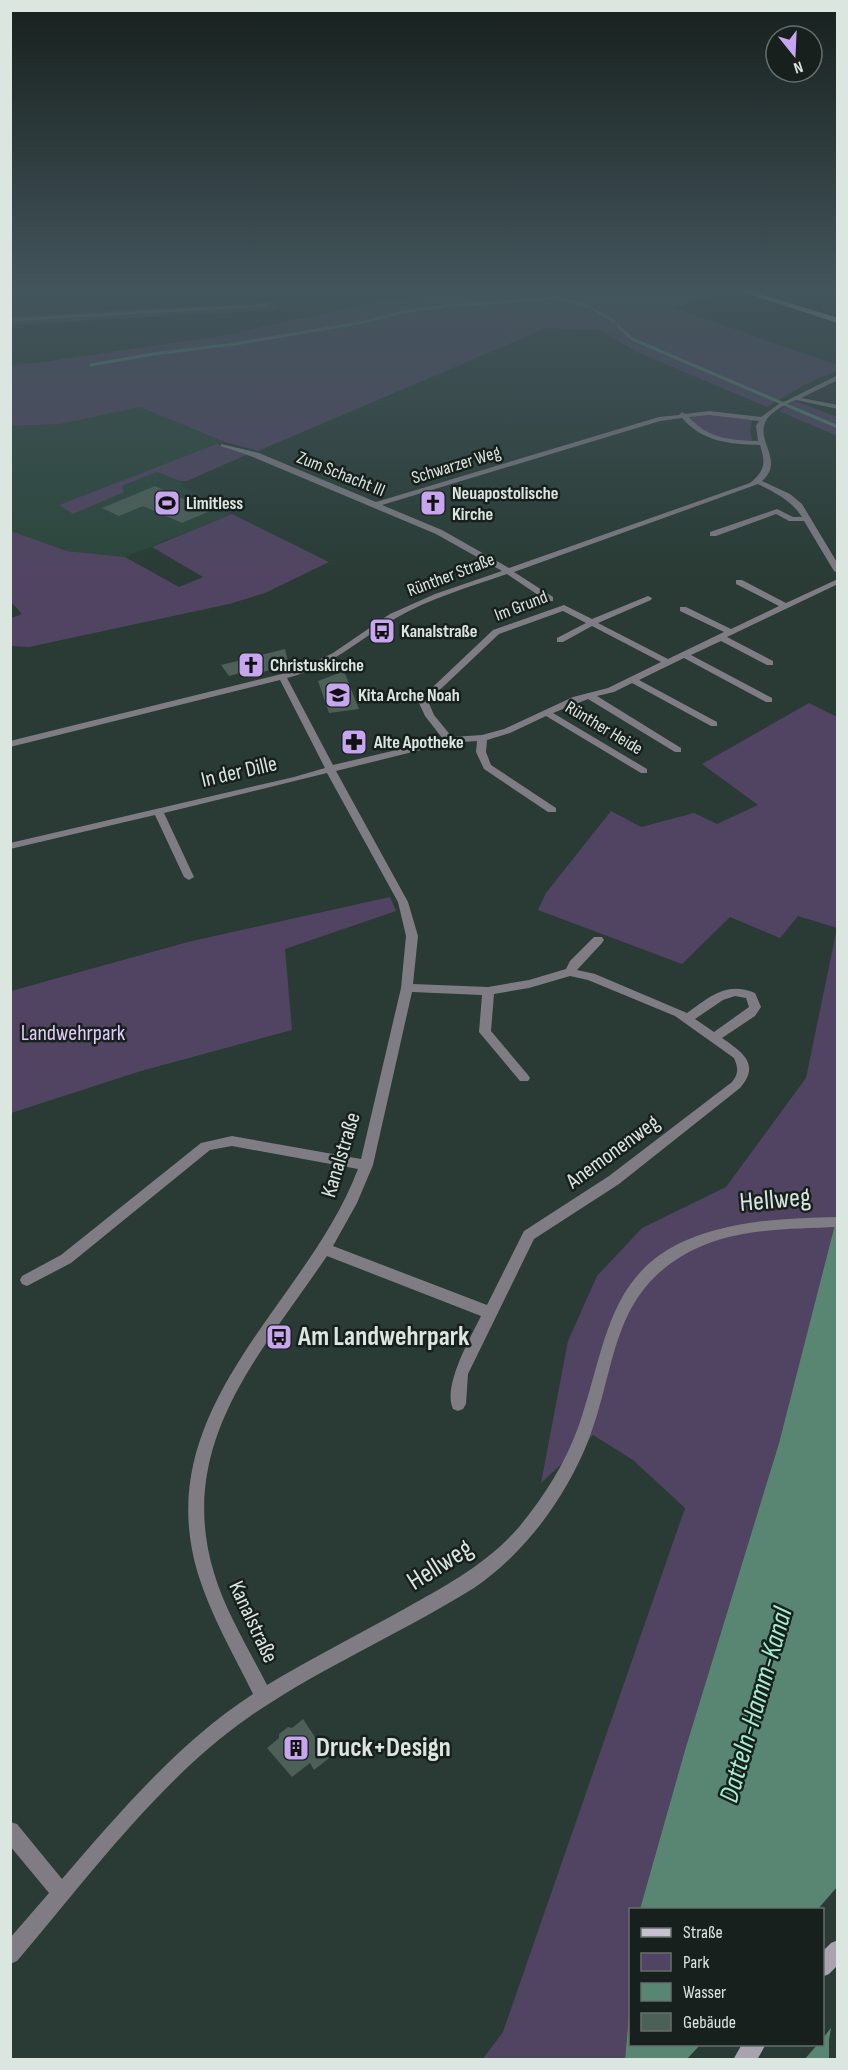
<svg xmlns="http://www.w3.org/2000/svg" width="848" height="2070" viewBox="0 0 848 2070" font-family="'Sofia Sans Condensed',sans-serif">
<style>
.built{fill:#2b463b}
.green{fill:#514462}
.water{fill:#598573}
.pier{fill:#293b34}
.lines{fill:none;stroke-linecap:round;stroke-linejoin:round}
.stream{stroke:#598573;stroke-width:3}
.building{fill:#4c6057}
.minor{fill:#7f7c84;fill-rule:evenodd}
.tertiary{fill:#7f7c84;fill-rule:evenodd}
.secondary{fill:#a8a3af;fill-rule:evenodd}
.primary{fill:#c7c0d0;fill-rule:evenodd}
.labels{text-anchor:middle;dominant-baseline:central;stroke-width:5;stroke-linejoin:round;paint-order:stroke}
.far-street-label{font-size:18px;fill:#dbe6e1;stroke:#18201d}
.far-poi-label{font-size:18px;font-weight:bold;fill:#dbe6e1;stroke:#18201d;text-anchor:start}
.street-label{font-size:22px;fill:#dbe6e1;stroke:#18201d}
.park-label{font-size:22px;fill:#e1ccfc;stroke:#18201d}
.near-street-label{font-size:27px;fill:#dbe6e1;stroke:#18201d}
.near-poi-label{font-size:27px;font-weight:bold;fill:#dbe6e1;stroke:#18201d;text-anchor:start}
.near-water-label{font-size:28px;font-style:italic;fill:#a4efcf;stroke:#18201d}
</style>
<rect width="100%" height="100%" fill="#293b34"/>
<polygon class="built" points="140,407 225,442 60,505 124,492 122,486 157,472 180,481 183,486 232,514 125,557 67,551 11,531 10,426 60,424"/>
<g class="green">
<polygon points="488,290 728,290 674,308 837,365 837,371 810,382 767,407 635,351 601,330 546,328 258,451 225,442 140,407 60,424 11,426 11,365 43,362 226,335 385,300"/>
<polygon points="271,302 281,309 11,325 11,316"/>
<polygon points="795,401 837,417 837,436 779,411"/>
<path d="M710,415l42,5 -2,9 2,11c-30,0 -39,-2 -63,-21l5,-3z"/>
<polygon points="217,444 246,455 187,481 180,481 157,472 122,486 124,492 73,514 59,505"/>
<polygon points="232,514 329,562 265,593 229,604 29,647 11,646 11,618 22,614 11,602 11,531 67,551 125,557 179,587 203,577 152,547"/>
<polygon points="809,703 837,717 837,1221 779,1443 685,1750 640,1909 630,1910 630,2002 625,2059 482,2060 503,2032 685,1508 633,1460 593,1435 541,1483 568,1341 597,1276 642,1228 726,1187 806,1078 837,928 798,916 780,938 730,917 682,964 538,910 546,893 611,811 641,827 694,813 717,824 758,805 702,764"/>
<polygon points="390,897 396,911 285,949 292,1030 141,1071 11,1113 11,991 188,942"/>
</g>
<polygon class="water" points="837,1217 838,1989 829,2040 829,2059 625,2060 630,2002 630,2044 822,2044 822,1910 640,1909 685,1750 779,1443"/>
<g class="pier">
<polygon points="837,1887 838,2008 835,2023 823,2038 822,1910 818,1909"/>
<polygon points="700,2045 817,2045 804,2060 687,2059"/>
</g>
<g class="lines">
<g class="stream">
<polyline points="10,320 267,305"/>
<polyline points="618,326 632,339 838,427"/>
<polyline points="91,365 153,354 235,344 364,322 402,312 446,306 558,298 588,306 614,321"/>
</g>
</g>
<g class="building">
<polygon points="155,486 210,511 182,523 143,506 119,516 102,508"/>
<polygon points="285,649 288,661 278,664 280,667 263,672 260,668 229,676 221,665"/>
<polygon points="344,671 359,709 329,713 318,681"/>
<polygon points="303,1719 329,1758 314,1770 310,1763 292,1777 267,1748 279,1738 279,1734 288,1727 292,1728"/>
</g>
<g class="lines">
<g class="minor">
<polygon points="838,375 838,380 801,398 838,405 838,409 796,400 785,405 782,403"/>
<path d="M779,404l3,2 -1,1c-5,4 -11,7 -14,12 -14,21 19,41 -5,62l28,13 12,10 36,60v9l-4,-2 -30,-50h-15l-13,-7 -60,22h-6v-4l67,-23 16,8h9c-11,-17 -27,-24 -44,-33l-244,88 39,25v4h-6l-40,-27c-37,13 -77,24 -111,44 -38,22 -65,49 -109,60l46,87 110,-26 -18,-23 -7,-15 75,-71 71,-25 28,14 56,-23 4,2 -1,2 -53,23 70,36 56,-27 -44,-21v-4h6l45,22 48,-23 -43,-22v-4h6l44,23 52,-24v5l-111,53 46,24v4h-6l-46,-24 -30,14 81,43v4h-6l-82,-44 -45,22 78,42v4h-6l-79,-43 -18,9 -17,4 84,52v4h-6l-87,-53 -35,14 94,56v4h-6l-95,-57 -36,17 -23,7 -1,12 5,13 65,43v4h-8l-64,-43 -8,-17 1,-11 -28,2 -113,28 72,131 10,34 -5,48 75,3 41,-7 37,-11 4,-8 24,-24h8l2,3 -2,3 -25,27 18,4 92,39c23,-16 39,-32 68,-20l6,14 -6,9 -33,22c20,14 39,26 18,50l-121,96 -85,55 -66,135 -2,30 -3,5 -5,2 -5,-2c-11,-23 18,-72 28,-93l-154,-60c-67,99 -152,188 -113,317 12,40 35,76 53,112 45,-27 92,-51 139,-77 41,-23 81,-44 113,-81 25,-30 47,-65 60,-102 30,-88 28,-166 137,-195 40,-11 81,-12 122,-13v10c-47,2 -100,1 -143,22 -85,42 -77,114 -106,190 -24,60 -63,113 -115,149 -74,46 -154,80 -225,129 -89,62 -162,162 -232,244l-7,3v-26l39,-45 -39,-47v-24l7,2 45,55c58,-67 116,-136 191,-185 -19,-39 -42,-78 -55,-120 -32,-106 20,-186 79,-269 31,-44 62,-86 81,-136l-126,-23 -22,4 -139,113 -44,23 -5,-2 -2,-4 2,-4 39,-21 140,-112 31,-7 129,23 40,-171 5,-52 -8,-34 -71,-129 -163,40 30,64 -5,3 -5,-3 -29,-62 -145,34v-6l284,-66 31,-9 -45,-88 -270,67v-6l288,-71 35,-17 57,-39 45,-20 67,-23 -66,-37 -183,-77 -32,-11v-2l38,9 117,49 283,-85 20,-2 3,-3 3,2 24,-3 52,6zM709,415l50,6 -3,5 2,15c-27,-1 -50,-2 -69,-24zM682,418c21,24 47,26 78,27 6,18 5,26 -10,38l-241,85 -67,-38 -60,-25 278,-84zM563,611l23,12 -29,15v4h6l29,-16 69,36 -53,26 -35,9 -69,32 -22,6 -30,2 -18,-22 -6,-14 71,-67zM570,976l18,4 87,36 59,42c4,9 5,16 -2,24l-123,94 -85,55 -37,74 -154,-59 24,-43 16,-38 39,-173 70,3 -3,37 41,49h8l2,-3 -2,-3 -37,-44 3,-37 35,-6zM735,996l11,2 3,9 -35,25 -19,-13 28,-19z"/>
</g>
<polygon class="tertiary" points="785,401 788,403 779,408 776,406"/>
<g class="secondary">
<polygon points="838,1940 838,1965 829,1974 822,1977 822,1952 831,1943"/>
<polygon points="742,2044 766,2044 757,2060 733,2060"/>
</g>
<polygon class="primary" points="736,290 747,290 838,318 838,323"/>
</g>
<linearGradient id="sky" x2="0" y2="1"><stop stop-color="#17201d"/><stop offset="0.5" stop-color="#43555c"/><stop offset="1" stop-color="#43555c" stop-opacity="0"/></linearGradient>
<rect width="848" height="580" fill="url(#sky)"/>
<defs>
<g id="stadium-square" transform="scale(1.35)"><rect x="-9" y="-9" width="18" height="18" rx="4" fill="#c7a6ef" stroke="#18201d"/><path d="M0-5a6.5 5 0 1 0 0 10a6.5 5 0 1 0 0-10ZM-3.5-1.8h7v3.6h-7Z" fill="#111"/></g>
<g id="church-square" transform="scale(1.35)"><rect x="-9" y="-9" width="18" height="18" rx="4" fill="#c7a6ef" stroke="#18201d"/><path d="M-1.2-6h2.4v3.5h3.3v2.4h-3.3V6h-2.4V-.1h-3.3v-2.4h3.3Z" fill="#111"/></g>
<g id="bus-square" transform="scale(1.35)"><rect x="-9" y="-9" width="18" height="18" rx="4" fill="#c7a6ef" stroke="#18201d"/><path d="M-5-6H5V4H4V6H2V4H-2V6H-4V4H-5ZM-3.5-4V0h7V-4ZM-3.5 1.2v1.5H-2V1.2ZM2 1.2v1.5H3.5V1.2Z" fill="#111"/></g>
<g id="school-square" transform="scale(1.35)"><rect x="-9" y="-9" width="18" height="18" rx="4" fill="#c7a6ef" stroke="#18201d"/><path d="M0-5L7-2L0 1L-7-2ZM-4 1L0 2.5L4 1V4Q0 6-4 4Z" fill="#111"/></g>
<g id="pharmacy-square" transform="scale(1.35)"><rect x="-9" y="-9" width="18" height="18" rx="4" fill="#c7a6ef" stroke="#18201d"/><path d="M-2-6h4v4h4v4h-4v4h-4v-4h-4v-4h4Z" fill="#111"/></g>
<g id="building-square" transform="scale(1.35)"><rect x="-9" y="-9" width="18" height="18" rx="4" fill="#c7a6ef" stroke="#18201d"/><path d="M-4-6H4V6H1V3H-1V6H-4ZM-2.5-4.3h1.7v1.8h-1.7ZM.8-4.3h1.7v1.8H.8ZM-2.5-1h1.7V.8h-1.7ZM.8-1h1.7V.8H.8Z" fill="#111"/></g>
</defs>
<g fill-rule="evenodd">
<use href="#stadium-square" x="167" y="503"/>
<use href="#church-square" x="433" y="503"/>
<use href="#bus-square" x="382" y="631"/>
<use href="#church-square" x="251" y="665"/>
<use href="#school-square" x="338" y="695"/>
<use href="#pharmacy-square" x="354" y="742"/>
<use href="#bus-square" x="279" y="1337"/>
<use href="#building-square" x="296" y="1748"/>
</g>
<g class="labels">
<g class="far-street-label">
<text transform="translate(456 465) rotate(-17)">Schwarzer Weg</text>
<text transform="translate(341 474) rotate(22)">Zum Schacht III</text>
<text transform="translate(451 575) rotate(-21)">Rünther Straße</text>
<text transform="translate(521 606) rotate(-21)">Im Grund</text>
<text transform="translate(604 728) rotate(31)">Rünther Heide</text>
</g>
<g class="far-poi-label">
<text x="452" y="493">Neuapostolische<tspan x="452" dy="21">Kirche</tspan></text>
<text x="186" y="503">Limitless</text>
<text x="401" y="631">Kanalstraße</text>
<text x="270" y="665">Christuskirche</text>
<text x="358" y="695">Kita Arche Noah</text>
<text x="374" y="742">Alte Apotheke</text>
</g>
<g class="street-label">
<text transform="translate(239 772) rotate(-13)">In der Dille</text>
<text transform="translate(613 1152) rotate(-36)">Anemonenweg</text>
<text transform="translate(341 1155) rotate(-73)">Kanalstraße</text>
<text transform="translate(253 1622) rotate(65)">Kanalstraße</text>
</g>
<g class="park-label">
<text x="73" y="1033">Landwehrpark</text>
</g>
<g class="near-street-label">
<text transform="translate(775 1200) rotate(-5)">Hellweg</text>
<text transform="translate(440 1565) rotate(-32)">Hellweg</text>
</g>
<g class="near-poi-label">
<text x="298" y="1337">Am Landwehrpark</text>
<text x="316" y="1748">Druck+Design</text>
</g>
<g class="near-water-label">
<text transform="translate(756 1705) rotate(-74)">Datteln-Hamm-Kanal</text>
</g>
</g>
<rect width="848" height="2070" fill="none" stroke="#dbe6e1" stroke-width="24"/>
<rect x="629" y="1908" width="195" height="138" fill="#18201d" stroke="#666f6b" stroke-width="1.5"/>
<rect x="641" y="1928" width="30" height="9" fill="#c7c0d0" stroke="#666f6b" stroke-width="1.5"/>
<text x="683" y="1938" font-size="18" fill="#dbe6e1">Straße</text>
<rect x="641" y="1953" width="30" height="18" fill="#514462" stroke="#666f6b" stroke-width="1.5"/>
<text x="683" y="1968" font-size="18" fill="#dbe6e1">Park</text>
<rect x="641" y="1983" width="30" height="18" fill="#598573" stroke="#666f6b" stroke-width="1.5"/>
<text x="683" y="1998" font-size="18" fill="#dbe6e1">Wasser</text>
<rect x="641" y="2013" width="30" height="18" fill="#4c6057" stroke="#666f6b" stroke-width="1.5"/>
<text x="683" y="2028" font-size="18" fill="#dbe6e1">Gebäude</text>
<g transform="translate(794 54) rotate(162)"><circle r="28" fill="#18201d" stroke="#666f6b" stroke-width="1.5"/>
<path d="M0-4.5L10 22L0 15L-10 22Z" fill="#c7a6ef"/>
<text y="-9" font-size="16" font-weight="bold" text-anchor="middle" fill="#dbe6e1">N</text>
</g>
</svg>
